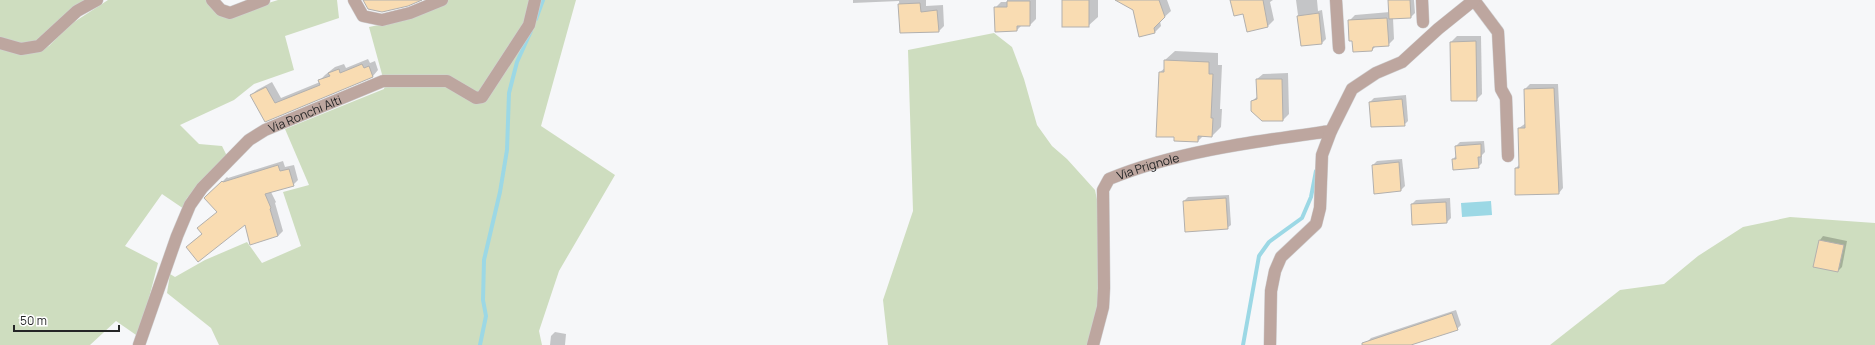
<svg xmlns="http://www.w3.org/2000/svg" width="1875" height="345" viewBox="0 0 1875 345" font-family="Manrope,sans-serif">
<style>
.green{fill:#ceddbf}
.water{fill:#9cd8e5}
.shadow{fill:#0003}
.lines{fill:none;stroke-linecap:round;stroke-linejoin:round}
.stream{stroke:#9cd8e5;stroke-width:4}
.building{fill:#f9dcb2;stroke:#b2b0ae}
.minor-casing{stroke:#d0d1d3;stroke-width:13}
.minor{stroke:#bda69f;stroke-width:12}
.labels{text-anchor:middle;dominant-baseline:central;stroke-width:3;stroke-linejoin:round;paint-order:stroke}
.street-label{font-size:12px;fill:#242526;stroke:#fff}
</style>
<rect width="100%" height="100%" fill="#f6f7f9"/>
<g class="green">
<polygon points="0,0 90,0 36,44 22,46 0,37"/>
<polygon points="108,0 209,0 211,5 246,10 278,0 337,0 339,18 285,36 294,70 254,84 234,100 180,125 199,144 222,146 228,158 199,190 187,198 184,209 162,194 125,246 158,263 139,337 116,321 90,345 0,345 0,49 31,52 49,46 68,26"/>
<polygon points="447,0 531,0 527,25 479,94 447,78 383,78 369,27 407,19"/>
<polygon points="543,0 576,0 541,126 615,175 559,271 539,331 542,345 219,345 211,328 167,293 170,274 175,277 205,260 247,242 262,263 301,246 283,192 309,185 285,129 384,89 385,83 446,83 481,102 524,35 518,59 536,21"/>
<polygon points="994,33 1012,47 1024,79 1037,125 1052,146 1067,159 1095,190 1099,209 1100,302 1088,345 888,345 883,300 913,211 908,50"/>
<polygon points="1790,217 1875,223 1875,345 1550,345 1620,290 1664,284 1698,256 1743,227"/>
</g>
<polygon class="water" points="1491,201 1492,215 1462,217 1461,203"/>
<g class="shadow">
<polygon points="853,0 926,0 926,6 943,5 944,26 939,31 901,32 899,1 853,3"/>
<polygon points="1007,0 1036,0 1036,19 1030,25 1022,25 1017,30 995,8 1001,2 1007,2"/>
<polygon points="1063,0 1098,0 1098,17 1088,26"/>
<polygon points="1117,0 1167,0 1171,11 1160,21 1161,26 1155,32 1140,36 1133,10"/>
<polygon points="1232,0 1273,0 1270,2 1274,20 1268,26 1244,12"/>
<polygon points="1296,0 1317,0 1318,11 1322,10 1326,39 1322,43 1302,45"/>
<polygon points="1389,0 1414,0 1415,13 1411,17 1393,18 1394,39 1388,45 1376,46 1372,50 1349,21 1355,15 1390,12"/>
<polygon points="1457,36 1481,36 1482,94 1476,100 1451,42"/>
<polygon points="1175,51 1218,53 1218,65 1222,65 1220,109 1222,109 1221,127 1212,136 1203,136 1198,141 1175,136 1160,72 1165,68 1165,60"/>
<polygon points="368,59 370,63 375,61 378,70 373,76 265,121 251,95 257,90 272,82 281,98 320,82 319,81 325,75 335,67 344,64 346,68"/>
<polygon points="1288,73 1289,114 1283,120 1252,101 1258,96 1257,79 1263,74"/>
<polygon points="1530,84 1558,84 1563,188 1559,193 1516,168 1520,164 1519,128 1526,123 1525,89"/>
<polygon points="1406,95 1408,121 1404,125 1370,102 1374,98"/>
<polygon points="1484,141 1485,152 1482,155 1482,163 1478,167 1453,159 1456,156 1456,146 1460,142"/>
<polygon points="1402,159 1405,186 1401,190 1373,165 1377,161"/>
<polygon points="283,161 285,167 294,165 298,180 293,185 271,192 276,202 275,203 283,231 278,236 245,224 192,242 203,233 218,211 206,198 227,177 228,178"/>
<polygon points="1229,195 1231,225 1227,228 1184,201 1188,197"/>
<polygon points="1450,198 1451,218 1447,222 1412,204 1416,200"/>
<polygon points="1823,236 1847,241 1842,267 1838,271 1820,240"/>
<polygon points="1456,310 1461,325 1457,329 1409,345 1368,345 1367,342 1371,338"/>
<polygon points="555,332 566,334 565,345 550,345 551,336"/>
</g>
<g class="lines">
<g class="stream">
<polyline points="536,19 543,0"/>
<polyline points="480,345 486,316 483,300 484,260 500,192 507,150 509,93 517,62 531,31"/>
<polyline points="1243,345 1259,256 1269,242 1302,218 1311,197 1316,171"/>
</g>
</g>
<g class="building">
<polygon points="363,0 422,0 408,6 382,12 368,9"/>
<rect x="1062" y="0" width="27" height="27"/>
<polygon points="1115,0 1159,0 1165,17 1154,28 1155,33 1139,37 1133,10"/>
<polygon points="1230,0 1263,0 1268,27 1247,32 1243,14 1234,16"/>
<polygon points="1388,0 1410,0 1411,18 1389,19"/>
<polygon points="1007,1 1030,1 1030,26 1017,26 1017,31 995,32 994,7 1007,7"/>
<polygon points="920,3 921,12 937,10 939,32 900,33 898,4"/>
<polygon points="1319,13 1322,44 1301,46 1297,16"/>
<polygon points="1387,18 1389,46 1373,47 1372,51 1353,52 1352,41 1349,41 1348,20"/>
<polygon points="1476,41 1477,101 1451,101 1450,42"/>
<polygon points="1164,60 1209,62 1209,74 1213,74 1211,118 1213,118 1212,137 1198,136 1198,142 1174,141 1174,137 1156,137 1159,72 1164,72"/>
<polygon points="362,64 364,68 369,66 373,77 265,122 250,95 266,87 275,103 320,85 318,80 330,76 328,73 339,69 340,73"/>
<polygon points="1256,79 1282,79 1283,121 1262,121 1251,111 1251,101 1257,99"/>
<polygon points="1554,88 1559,194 1515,195 1515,168 1519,168 1518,128 1525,128 1524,89"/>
<polygon points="1402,99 1405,126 1371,127 1369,102"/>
<polygon points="1481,144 1481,157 1478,157 1479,168 1453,170 1452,159 1456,159 1455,146"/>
<polygon points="1399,162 1401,191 1374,194 1372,165"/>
<polygon points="278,165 280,171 289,169 294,186 265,194 271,208 270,209 278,236 250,245 245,225 198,262 186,247 202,234 197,228 217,212 204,198 206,196 222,181 223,182"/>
<polygon points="1226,198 1228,229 1185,232 1183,201"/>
<polygon points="1446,202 1447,223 1412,225 1411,204"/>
<polygon points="1819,240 1844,245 1838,272 1813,267"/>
<polygon points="1452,313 1458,330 1411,345 1362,345 1362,343"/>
</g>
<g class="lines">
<g class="minor-casing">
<g id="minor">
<polyline points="212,0 221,10 230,13 264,0"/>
<polyline points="354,0 363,16 382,20 410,13 442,0"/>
<polyline points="1336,0 1339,48"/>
<polyline points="1422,0 1423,22"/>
<polyline points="1474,0 1498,32 1501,89 1506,98 1508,156"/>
<polyline points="0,43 21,49 39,46 77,11 97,0"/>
<path id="s1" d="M139,345l38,-109 13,-31 12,-17 47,-48 16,-10 118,-49h64l29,17 6,-1 47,-72 6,-25"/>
<path id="s2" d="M1093,345l10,-38 1,-19 -1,-98 6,-11c67,-28 150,-38 222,-48"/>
<polyline points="1270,345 1271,291 1275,271 1281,257 1316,224 1320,208 1322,155 1331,131 1352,89 1376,73 1402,62 1438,29 1474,0"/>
</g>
</g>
<use href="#minor" class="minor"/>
</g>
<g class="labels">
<g class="street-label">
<text stroke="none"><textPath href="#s1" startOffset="299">Via Ronchi Alti</textPath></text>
<text stroke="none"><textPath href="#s2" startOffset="210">Via Prignole</textPath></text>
</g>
</g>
<path d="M14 325v6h105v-6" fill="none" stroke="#242526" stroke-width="2"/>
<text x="20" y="325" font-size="12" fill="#242526" stroke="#ffffff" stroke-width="3" paint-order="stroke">50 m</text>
</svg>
